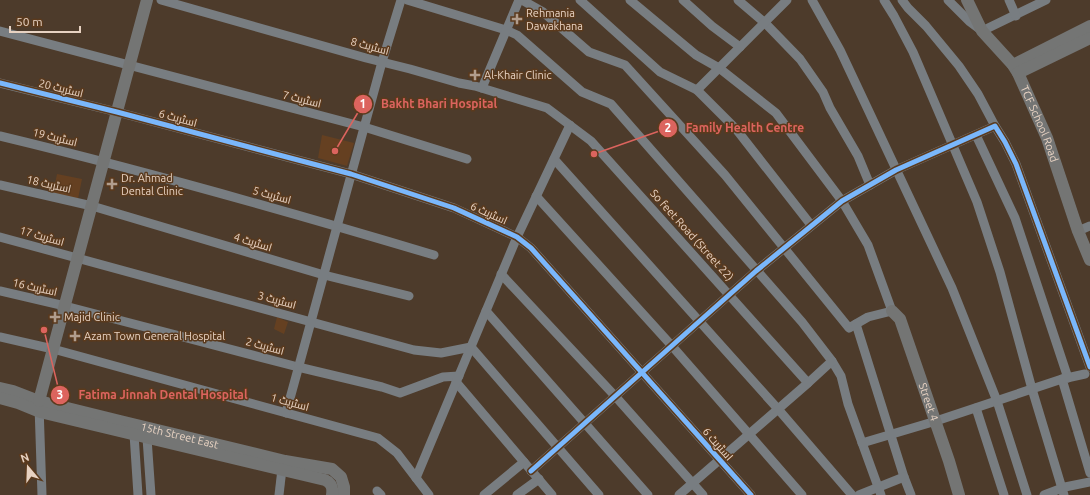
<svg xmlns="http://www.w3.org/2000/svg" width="1090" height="495" viewBox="0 0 1090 495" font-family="Ubuntu,Cairo,sans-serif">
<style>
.built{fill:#654021}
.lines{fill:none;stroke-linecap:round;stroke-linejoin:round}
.street{stroke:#787d81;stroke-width:9}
.secondary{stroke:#747574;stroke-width:12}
.cycleway-casing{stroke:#5b3a1d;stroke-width:8}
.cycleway{stroke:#7ab7fb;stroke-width:5}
.poi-dot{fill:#b19d8d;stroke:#5b3a1d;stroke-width:1.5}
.labels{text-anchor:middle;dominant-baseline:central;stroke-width:3;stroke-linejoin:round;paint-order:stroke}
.poi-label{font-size:11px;fill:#e7d2c2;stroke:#5b3a1d;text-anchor:start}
.street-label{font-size:11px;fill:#e7d2c2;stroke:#5b3a1d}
.leader{fill:none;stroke:#dc645e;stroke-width:1.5}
.callout-dot{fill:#dc645e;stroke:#5b3a1d;stroke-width:1.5}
.mark-label{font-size:12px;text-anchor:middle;font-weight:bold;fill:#fff}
.callout-label{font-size:12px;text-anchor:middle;font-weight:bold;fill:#dc645e;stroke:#5b3a1d;stroke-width:3;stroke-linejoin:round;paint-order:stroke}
</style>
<rect width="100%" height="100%" fill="#4d3b2b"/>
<g class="built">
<polygon points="322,135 354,143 347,166 318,158"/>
<polygon points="57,174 82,179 78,199 53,194"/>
<polygon points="277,317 288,322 284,334 274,329"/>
</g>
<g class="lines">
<g class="street">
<polyline points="161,0 366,58 410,69 459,83 475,86 547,108 591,141 808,383"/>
<polyline points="407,0 506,30 517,35 582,92 611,104 802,322 832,361 841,376 848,404 881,495"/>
<polyline points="522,0 543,12 589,52 625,65 725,175 849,328 868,317 892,311 868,245 842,201 776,113 719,68 696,55 630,0"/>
<polyline points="580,0 660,72 697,90 736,129 811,225"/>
<polyline points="683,0 712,26 740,47"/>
<polyline points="738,0 765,23 800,59 823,92 830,108 858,156 870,185"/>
<polyline points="812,0 840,50 952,288 997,401 1027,495"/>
<polyline points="884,0 894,16 913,52 977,202 1000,272 1032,389 1064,495"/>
<polyline points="902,0 908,8 926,26 959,66 978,94 995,126"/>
<polyline points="948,0 970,22 982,31 1046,0"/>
<polyline points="1009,0 1016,16"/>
<polyline points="0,31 364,127 467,159"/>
<polyline points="0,83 117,112 351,174 454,208 517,237 531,248 751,495"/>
<polyline points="482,88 519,0"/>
<polyline points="697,90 787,0"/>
<polyline points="976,135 1015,218 1068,378"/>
<path d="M0,136c146,35 290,76 434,119"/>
<polyline points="554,159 778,409 852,495"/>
<polyline points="0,185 92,206 324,275 409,296"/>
<polyline points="536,196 672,346 802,495"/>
<polyline points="1078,231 1090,226"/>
<polyline points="0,237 414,350 441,353 471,347 599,495"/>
<polyline points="501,274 615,396 703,495"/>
<polyline points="0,291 65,306 298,367 382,387 400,393 443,377 459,376"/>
<polyline points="486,311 648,495"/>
<polyline points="856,324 904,477 911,495"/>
<polyline points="0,337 53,349 378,438 397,453 429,495"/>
<polyline points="1062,379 1090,473"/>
<polyline points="456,382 552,495"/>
<polyline points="39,406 42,495"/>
<polyline points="976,408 1004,495"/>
<polyline points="286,413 382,62 401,0"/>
<polyline points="134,434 138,495"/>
<polyline points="147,438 151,495"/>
<polyline points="862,443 936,421 1062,379 1085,374"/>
<polyline points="531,471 756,271 842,201 896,170 995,126 1005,142 1016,164 1090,367"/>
<polyline points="416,478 517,237 570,125"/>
<polyline points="377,491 381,495"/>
<polyline points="279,495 282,469"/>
<polyline points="484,495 524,462"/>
<polyline points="517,495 539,479"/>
<polyline points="679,495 808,383 832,361"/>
<polyline points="859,495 904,477"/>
<polyline points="1044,495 1065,487 1090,482"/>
</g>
<g class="secondary">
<path id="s1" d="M967,0l15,31 31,34 5,8 29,65 31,93 12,29"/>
<polyline points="1013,65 1090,26"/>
<polyline points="1018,73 1090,38"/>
<path id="s2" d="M892,311l8,8 49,142 10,34"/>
<path id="s3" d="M0,388l13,3 26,10 81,20 165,40 47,8 9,8 3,10v8"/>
<path d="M0,398l18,5 22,9 285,68c7,3 8,8 7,15"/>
<polyline points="39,401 147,0"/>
</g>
<g class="cycleway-casing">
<g id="cycleway">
<polyline points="0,83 117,112 351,174 454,208 517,237 531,248 751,495"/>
<polyline points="531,471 756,271 842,201 896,170 995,126 1005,142 1016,164 1090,367"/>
</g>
</g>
<use href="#cycleway" class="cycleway"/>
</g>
<g class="poi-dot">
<path d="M515 13h4v4h4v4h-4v4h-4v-4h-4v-4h4z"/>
<path d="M473 69h4v4h4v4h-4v4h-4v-4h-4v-4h4z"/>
<path d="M110 178h4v4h4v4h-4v4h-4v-4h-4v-4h4z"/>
<path d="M53 311h4v4h4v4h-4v4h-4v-4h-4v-4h4z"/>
<path d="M73 330h4v4h4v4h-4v4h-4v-4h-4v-4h4z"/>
</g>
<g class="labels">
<g class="poi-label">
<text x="526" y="13">Rehmania<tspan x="526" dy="13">Dawakhana</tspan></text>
<text x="484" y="75">Al-Khair Clinic</text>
<text x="121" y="178">Dr. Ahmad<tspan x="121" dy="13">Dental Clinic</tspan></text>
<text x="64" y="317">Majid Clinic</text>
<text x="84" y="336">Azam Town General Hospital</text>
</g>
<g class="street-label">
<text transform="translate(370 46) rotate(15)">اسٹریٹ 8</text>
<text transform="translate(61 88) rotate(14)">اسٹریٹ 20</text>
<text transform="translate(302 99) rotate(14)">اسٹریٹ 7</text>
<text transform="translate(178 118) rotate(15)">اسٹریٹ 6</text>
<text stroke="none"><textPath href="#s1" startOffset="145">TCF School Road</textPath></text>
<text transform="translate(55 137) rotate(14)">اسٹریٹ 19</text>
<text transform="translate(49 184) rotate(13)">اسٹریٹ 18</text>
<text transform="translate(272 195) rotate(15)">اسٹریٹ 5</text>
<text transform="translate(489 213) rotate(24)">اسٹریٹ 6</text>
<text transform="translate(692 235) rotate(48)">So feet Road (Street 22)</text>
<text transform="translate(42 236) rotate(16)">اسٹریٹ 17</text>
<text transform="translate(253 242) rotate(17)">اسٹریٹ 4</text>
<text transform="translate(35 287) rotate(13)">اسٹریٹ 16</text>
<text transform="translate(277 300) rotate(15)">اسٹریٹ 3</text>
<text transform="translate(265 346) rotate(15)">اسٹریٹ 2</text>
<text stroke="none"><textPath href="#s2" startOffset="99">Street 4</textPath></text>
<text transform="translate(290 402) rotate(15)">اسٹریٹ 1</text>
<text stroke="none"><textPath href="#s3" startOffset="186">15th Street East</textPath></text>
<text transform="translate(718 444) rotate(49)">اسٹریٹ 6</text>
</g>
</g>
<path class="leader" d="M335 151L363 104M594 154L668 128M44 330L60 395"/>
<g class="callout-dot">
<circle cx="335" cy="151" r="4"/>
<circle cx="594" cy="154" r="4"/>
<circle cx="44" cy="330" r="4"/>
<circle cx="363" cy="104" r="10"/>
<circle cx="668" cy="128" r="10"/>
<circle cx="60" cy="395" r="10"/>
</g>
<g class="mark-label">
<text x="363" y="108">1</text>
<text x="668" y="132">2</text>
<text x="60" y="399">3</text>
</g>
<g class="callout-label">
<text x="439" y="108">Bakht Bhari Hospital</text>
<text x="745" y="132">Family Health Centre</text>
<text x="163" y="399">Fatima Jinnah Dental Hospital</text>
</g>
<g transform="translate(28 467) rotate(341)" stroke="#5b3a1d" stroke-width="3" paint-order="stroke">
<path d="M0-3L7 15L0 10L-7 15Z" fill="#e7d2c2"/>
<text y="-6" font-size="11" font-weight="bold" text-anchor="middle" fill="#e7d2c2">N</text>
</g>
<path d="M10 26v6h70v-6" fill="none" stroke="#e7d2c2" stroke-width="2"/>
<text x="16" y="26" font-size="12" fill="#e7d2c2" stroke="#5b3a1d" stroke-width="3" paint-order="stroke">50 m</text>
</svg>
